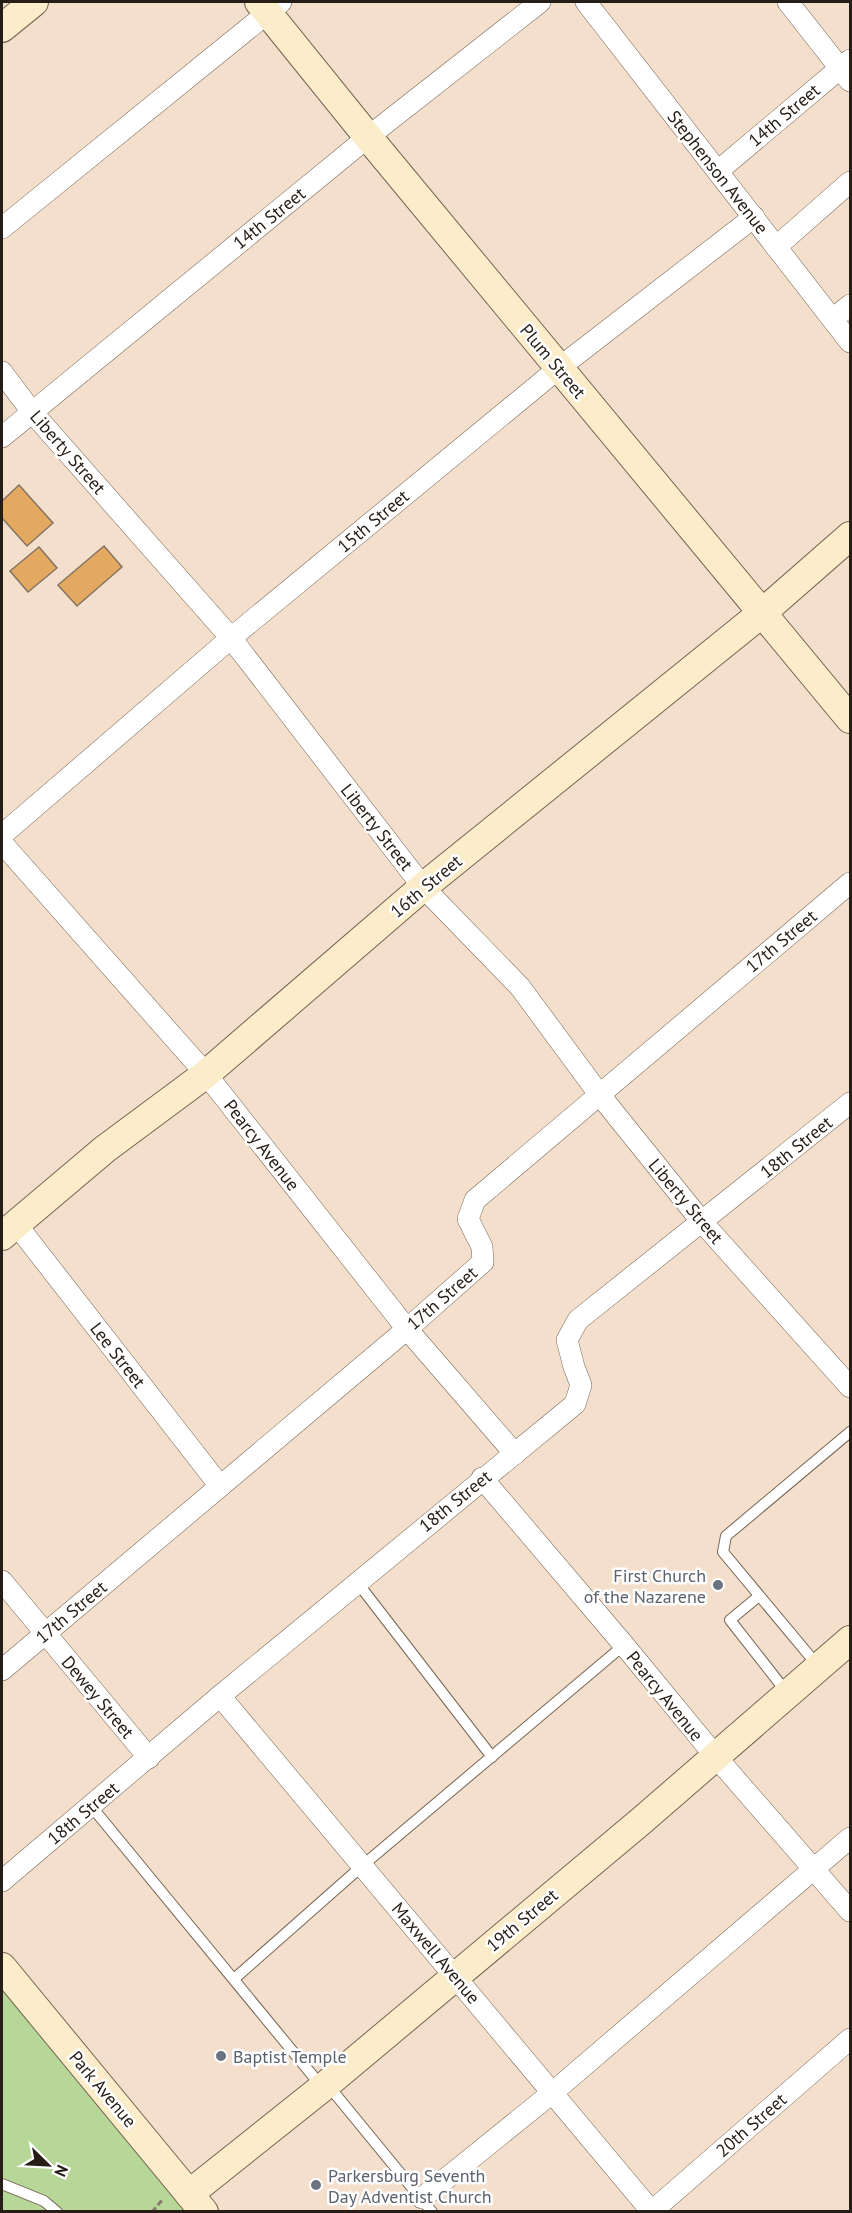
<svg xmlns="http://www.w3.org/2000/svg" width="852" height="2213" viewBox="0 0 852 2213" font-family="'PT Sans',sans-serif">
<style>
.green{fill:#b6d798}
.building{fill:#e3a960;stroke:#847461;stroke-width:1.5}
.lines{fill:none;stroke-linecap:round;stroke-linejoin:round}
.lane-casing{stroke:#766453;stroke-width:12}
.street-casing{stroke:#766453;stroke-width:22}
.secondary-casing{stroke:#766453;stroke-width:30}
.path{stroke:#887a6d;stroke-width:3;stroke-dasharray:6 3;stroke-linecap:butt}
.lane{stroke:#fff;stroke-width:10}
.street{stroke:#fff;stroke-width:21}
.secondary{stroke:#fcedca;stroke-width:28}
.worship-dot{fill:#6b7280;stroke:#fff;stroke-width:2}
.labels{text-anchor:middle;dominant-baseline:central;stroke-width:5;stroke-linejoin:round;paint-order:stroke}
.street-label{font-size:18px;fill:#251d16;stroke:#fff}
.worship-label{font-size:18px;fill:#5b616d;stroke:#fff;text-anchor:start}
</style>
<rect width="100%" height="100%" fill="#f4dfcc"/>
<polygon class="green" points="2,1967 204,2211 2,2211"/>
<g class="building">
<polygon points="19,485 53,523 27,546 2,518 2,501"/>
<polygon points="104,546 122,567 77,606 58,585"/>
<polygon points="39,547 57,568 28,592 10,571"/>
</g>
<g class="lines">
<g class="lane-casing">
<g id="lane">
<polyline points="357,1582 492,1757"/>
<polyline points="759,1596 730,1620 788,1694"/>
<polyline points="818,1666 723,1552 726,1536 850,1432"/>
<polyline points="91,1806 322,2087"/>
<polyline points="234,1979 362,1866 624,1645"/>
<polyline points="327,2084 432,2212"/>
<polyline points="2,2184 44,2201 57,2212"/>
</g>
</g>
<g class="street-casing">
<g id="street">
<polyline points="586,2 850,342"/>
<polyline points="788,2 850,81"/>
<polyline points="718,171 850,60"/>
<polyline points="2,228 281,2"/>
<polyline points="776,247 850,182"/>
<polyline points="833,319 850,305"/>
<polyline points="2,372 32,412 231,638 423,887 520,987 599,1094 702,1222 850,1387"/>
<polyline points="2,437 368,137 540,2"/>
<polyline points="2,835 231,638 559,368 754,217"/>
<polyline points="2,843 206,1074 407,1329 515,1454"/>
<polyline points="16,1224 220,1486"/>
<polyline points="482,1478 624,1645 716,1757 850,1911"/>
<polyline points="2,1581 149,1758"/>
<polyline points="2,1670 407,1329 483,1262 482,1247 468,1219 475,1200 850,883"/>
<polyline points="220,1696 652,2212"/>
<polyline points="2,1881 220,1696 575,1404 581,1385 574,1367 567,1340 578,1320 850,1103"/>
<polyline points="422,2198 552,2093 850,1838"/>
<polyline points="651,2212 850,2039"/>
</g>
</g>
<g class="secondary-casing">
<g id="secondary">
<polyline points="259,2 368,137 850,719"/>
<polyline points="2,28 34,2"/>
<polyline points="2,1236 105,1149 206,1074 423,887 762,613 850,536"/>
<polyline points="2,1967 204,2212"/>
<polyline points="189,2194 327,2084 640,1822 850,1640"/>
</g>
</g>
<polyline class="path" points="152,2212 163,2199"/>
<use href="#lane" class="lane"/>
<use href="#street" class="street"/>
<use href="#secondary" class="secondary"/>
</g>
<g class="worship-dot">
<circle cx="718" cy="1585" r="6"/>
<circle cx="221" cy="2056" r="6"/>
<circle cx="316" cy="2185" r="6"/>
</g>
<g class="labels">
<g class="street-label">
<text transform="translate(784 115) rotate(-40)">14th Street</text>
<text transform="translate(718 172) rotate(52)">Stephenson Avenue</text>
<text transform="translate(269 218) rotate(-39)">14th Street</text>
<text transform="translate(553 361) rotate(50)">Plum Street</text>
<text transform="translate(68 452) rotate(49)">Liberty Street</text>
<text transform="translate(373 521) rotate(-40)">15th Street</text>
<text transform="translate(377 827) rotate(52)">Liberty Street</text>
<text transform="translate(426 886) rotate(-40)">16th Street</text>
<text transform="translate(781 941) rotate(-40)">17th Street</text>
<text transform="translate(262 1145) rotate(52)">Pearcy Avenue</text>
<text transform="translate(796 1147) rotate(-39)">18th Street</text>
<text transform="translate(686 1201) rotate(50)">Liberty Street</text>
<text transform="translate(442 1298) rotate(-41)">17th Street</text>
<text transform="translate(118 1355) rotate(52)">Lee Street</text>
<text transform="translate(455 1501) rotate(-39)">18th Street</text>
<text transform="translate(71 1612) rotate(-40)">17th Street</text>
<text transform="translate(665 1696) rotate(51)">Pearcy Avenue</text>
<text transform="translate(98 1697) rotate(50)">Dewey Street</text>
<text transform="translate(83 1813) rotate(-40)">18th Street</text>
<text transform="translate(522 1920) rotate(-40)">19th Street</text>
<text transform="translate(436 1953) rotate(50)">Maxwell Avenue</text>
<text transform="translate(103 2089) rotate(50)">Park Avenue</text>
<text transform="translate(751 2125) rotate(-41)">20th Street</text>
</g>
<g class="worship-label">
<text x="706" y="1575" text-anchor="end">First Church<tspan x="706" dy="21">of the Nazarene</tspan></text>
<text x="233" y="2056">Baptist Temple</text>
<text x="328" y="2175">Parkersburg Seventh<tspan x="328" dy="21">Day Adventist Church</tspan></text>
</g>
</g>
<rect width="852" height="2213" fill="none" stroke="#251d16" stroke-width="6"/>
<g transform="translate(48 2165) rotate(114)" stroke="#ffffff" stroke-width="4.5" paint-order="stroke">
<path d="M0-4.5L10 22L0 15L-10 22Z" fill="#251d16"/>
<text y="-9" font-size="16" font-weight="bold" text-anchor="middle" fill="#251d16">N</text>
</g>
</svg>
